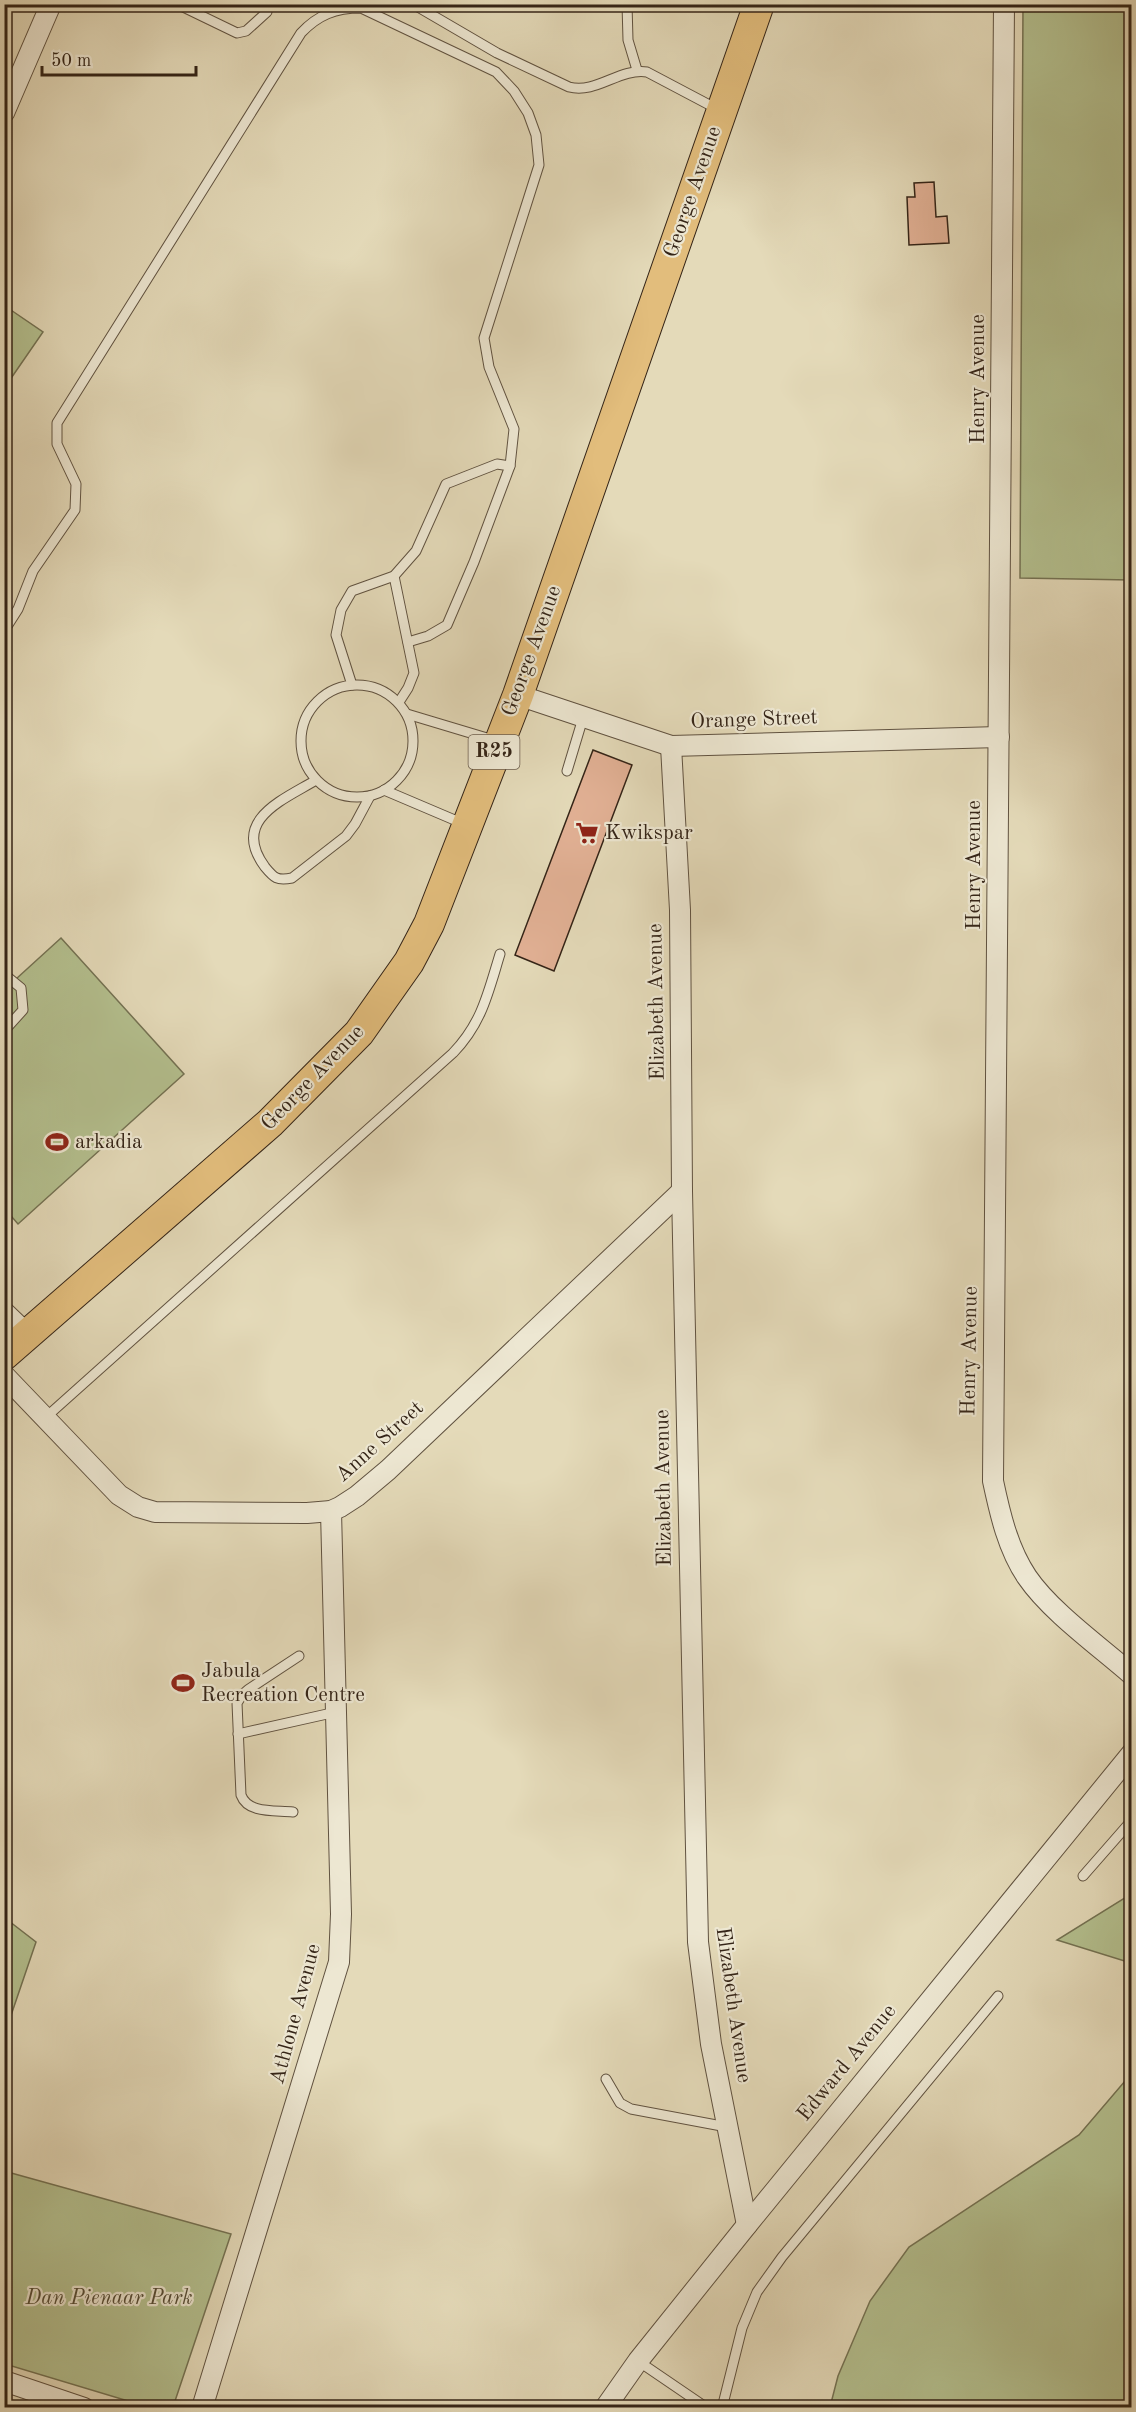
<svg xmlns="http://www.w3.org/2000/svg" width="1136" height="2412" viewBox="0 0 1136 2412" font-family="'Old Standard TT',serif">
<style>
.green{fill:#b4c08f;stroke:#747253;stroke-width:1.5}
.building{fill:#e1b094;stroke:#342417;stroke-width:1.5}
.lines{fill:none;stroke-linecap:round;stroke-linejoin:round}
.service-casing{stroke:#605240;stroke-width:11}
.minor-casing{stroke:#605240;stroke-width:22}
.primary-casing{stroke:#342417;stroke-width:32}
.service{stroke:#ede7d2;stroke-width:9}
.minor{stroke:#ede7d2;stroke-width:20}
.primary{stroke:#e2bd7c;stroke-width:30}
.labels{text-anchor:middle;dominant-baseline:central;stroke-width:4.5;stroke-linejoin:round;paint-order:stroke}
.shield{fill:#ede7d2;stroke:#6c5e4f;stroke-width:1.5}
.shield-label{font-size:20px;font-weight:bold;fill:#342417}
.street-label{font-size:21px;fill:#342417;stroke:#ede7d2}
.poi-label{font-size:21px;fill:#342417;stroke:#ede7d2;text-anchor:start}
.park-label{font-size:21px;font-style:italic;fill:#544b35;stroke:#ede7d2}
</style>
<rect width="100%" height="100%" fill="#e4dab9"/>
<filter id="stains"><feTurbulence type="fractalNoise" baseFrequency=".00333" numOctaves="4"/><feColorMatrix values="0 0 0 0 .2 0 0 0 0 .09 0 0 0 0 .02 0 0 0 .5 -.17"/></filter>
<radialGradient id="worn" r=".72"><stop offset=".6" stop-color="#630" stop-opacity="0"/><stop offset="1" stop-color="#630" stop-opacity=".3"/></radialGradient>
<g class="green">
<polygon points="1023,5 1131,5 1131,580 1020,578"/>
<polygon points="5,306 43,332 5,387"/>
<polygon points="61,938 184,1074 18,1224 5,1209 5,989"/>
<polygon points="1131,1894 1131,1963 1057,1940"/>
<polygon points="5,1918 36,1942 5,2033"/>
<polygon points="1131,2074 1131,2407 830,2407 838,2376 870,2301 909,2247 1079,2135"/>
<polygon points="4,2171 231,2234 173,2407 148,2407 5,2364"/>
</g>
<g class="building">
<polygon points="934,182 936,217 947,216 949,243 909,245 907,197 915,197 914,183"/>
<polygon points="593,750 632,765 554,971 515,955"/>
</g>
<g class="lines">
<g class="service-casing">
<g id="service">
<polyline points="177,4 237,33 246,31 267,12"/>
<path d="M413,4l84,49 72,34c28,7 50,-19 78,-15l72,38"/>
<polyline points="627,4 628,40 637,70"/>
<polyline points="394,576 414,673 408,688 399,702"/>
<path d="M4,631l14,-22 15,-38 42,-61 1,-26 -19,-40v-21l244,-390c17,-18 34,-25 60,-25l135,64 18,19 14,22 8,22 3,30 -55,173 5,29 25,62 -4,37 -36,96 -27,63 -19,11 -20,6"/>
<circle cx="357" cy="741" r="56"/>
<polyline points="352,685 336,635 341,610 352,591 394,576 416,551 446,484 497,464 510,466"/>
<polyline points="407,714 497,741"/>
<polyline points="567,771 583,718"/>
<path d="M316,780c-33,20 -86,40 -51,87 9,11 12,14 27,11l54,-42 9,-12 15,-28"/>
<polyline points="384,790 464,824"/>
<polyline points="4,974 21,988 23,1010 4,1031"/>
<path d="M45,1418l408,-365c29,-30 35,-60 47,-99"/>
<polyline points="238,1734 336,1712"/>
<path d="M293,1812c-18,-2 -45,2 -52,-17l-4,-92 5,-8 7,-6 50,-33"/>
<polyline points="1083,1876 1132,1820"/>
<polyline points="606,2079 620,2103 631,2109 727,2127"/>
<polyline points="638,2361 707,2408"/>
<polyline points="722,2408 742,2328 757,2292 782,2257 998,1996"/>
</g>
</g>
<g class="minor-casing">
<g id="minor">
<path d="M1004,4l-11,1477c7,33 15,68 34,96 24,35 72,69 105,98"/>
<polyline points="4,113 51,4"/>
<polyline points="518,695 671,746 999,737"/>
<polyline points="671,746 680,910 682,1191 698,1942 711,2044 747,2225"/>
<polyline points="4,1312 28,1335"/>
<polyline points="4,1375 119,1495 138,1507 155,1512 307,1513 331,1511 340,1507 357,1496 388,1470 682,1191"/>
<polyline points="4,2381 84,2408"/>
<polyline points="202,2408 339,1962 341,1914 331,1511"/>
<polyline points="605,2408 638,2361 747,2225 1132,1753"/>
</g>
</g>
<g class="primary-casing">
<polyline id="primary" points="4,1355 270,1123 359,1033 409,962 429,924 518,695 759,4"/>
</g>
<use href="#service" class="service"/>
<use href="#minor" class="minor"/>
<use href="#primary" class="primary"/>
</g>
<defs>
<g id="supermarket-bare" transform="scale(1.8)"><path d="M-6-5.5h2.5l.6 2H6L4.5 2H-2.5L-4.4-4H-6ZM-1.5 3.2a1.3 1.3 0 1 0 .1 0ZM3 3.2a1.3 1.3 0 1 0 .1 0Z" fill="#8f2418" stroke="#ede7d2" stroke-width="2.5" paint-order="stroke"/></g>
<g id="stadium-bare" transform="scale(1.8)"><path d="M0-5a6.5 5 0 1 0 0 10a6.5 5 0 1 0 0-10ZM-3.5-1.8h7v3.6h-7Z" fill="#8f2418" stroke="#ede7d2" stroke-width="2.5" paint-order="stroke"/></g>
</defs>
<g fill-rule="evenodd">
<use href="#supermarket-bare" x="587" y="833"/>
<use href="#stadium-bare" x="57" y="1142"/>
<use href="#stadium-bare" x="183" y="1683"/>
</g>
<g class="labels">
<rect class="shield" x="468.5" y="735" width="51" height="34" rx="4.5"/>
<g class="shield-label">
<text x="494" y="752">R25</text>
</g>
<g class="street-label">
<text transform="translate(693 192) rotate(-71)">George Avenue</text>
<text transform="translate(978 379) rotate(-90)">Henry Avenue</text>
<text transform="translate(532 651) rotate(-70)">George Avenue</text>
<text transform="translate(754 720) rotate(-2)">Orange Street</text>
<text transform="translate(974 865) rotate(-90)">Henry Avenue</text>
<text transform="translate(657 1002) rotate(-91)">Elizabeth Avenue</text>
<text transform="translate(313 1078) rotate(-46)">George Avenue</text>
<text transform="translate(970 1351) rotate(-89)">Henry Avenue</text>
<text transform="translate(380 1442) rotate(-42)">Anne Street</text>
<text transform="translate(664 1488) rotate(-91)">Elizabeth Avenue</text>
<text transform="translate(733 2005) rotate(82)">Elizabeth Avenue</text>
<text transform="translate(296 2014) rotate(-75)">Athlone Avenue</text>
<text transform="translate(847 2063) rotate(-51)">Edward Avenue</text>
</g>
<g class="poi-label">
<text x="605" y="833">Kwikspar</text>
<text x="75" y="1142">arkadia</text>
<text x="201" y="1671">Jabula<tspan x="201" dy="24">Recreation Centre</tspan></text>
</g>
<g class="park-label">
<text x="109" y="2298">Dan Pienaar Park</text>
</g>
</g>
<rect width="1136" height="2412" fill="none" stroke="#e4dab9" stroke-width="24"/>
<rect x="6" y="6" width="1124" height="2400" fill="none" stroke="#342417" stroke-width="3"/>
<rect x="12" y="12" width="1112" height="2388" fill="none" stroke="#342417" stroke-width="1.5"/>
<path d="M42 66v9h154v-9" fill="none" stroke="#342417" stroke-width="3"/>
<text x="51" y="66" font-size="18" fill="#342417" stroke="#ede7d2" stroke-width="4.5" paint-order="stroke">50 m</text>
<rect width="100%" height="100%" filter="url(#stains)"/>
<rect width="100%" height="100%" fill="url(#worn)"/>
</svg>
